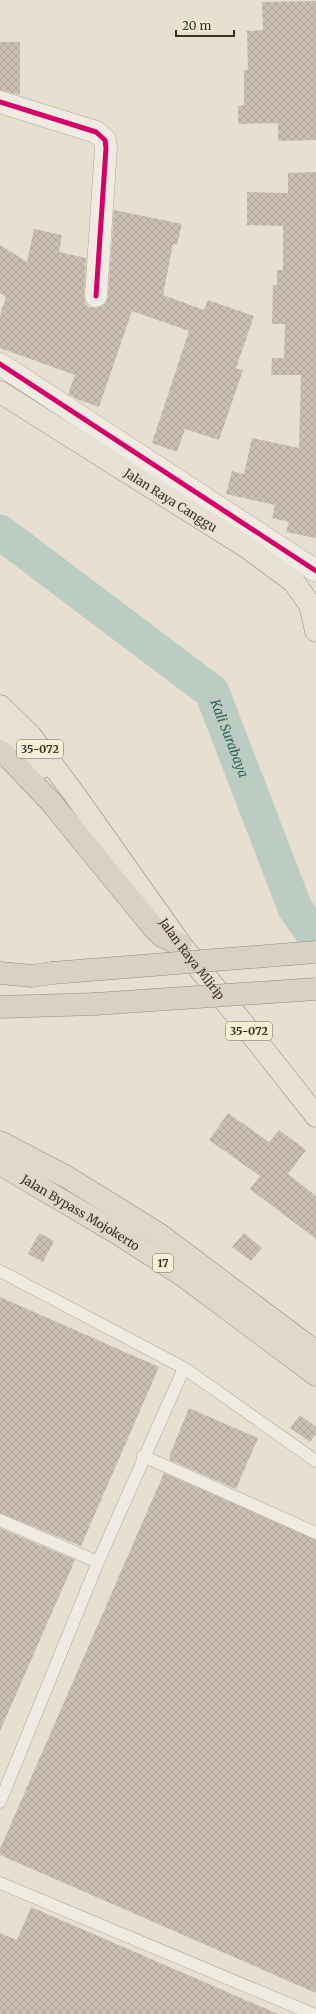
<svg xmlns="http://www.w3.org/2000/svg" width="316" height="2014" viewBox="0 0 316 2014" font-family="Merriweather,serif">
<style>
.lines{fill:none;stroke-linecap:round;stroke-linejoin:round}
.river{stroke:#bcccc2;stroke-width:35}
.building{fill:url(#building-cross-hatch)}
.service-casing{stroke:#ada599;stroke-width:13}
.minor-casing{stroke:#ada599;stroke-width:23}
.primary-casing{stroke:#928b80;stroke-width:23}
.trunk-casing{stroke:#928b80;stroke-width:23}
.motorway-casing{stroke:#928b80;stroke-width:23}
.service{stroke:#efebe3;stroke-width:12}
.minor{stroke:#efebe3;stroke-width:22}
.primary{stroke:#e6e1d4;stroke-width:22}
.trunk{stroke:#e0d9cb;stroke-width:22}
.motorway{stroke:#dad1c2;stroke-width:22}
.motorway-bridge-casing{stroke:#928b80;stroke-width:23;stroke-linecap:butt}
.motorway-bridge{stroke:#dad1c2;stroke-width:22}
.cycleway-casing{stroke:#f7eed8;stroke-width:8}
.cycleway{stroke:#d6006c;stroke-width:5}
.labels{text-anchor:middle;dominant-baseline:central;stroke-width:3;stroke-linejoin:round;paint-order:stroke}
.shield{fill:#f7eed8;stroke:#756857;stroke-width:1}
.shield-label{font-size:11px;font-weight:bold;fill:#3d2e20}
.street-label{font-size:12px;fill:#3d2e20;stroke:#f7eed8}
.water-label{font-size:13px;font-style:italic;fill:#2f5d5a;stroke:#f7eed8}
</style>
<defs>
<pattern id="building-cross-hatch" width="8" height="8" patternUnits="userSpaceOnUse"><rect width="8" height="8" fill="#cbbfb2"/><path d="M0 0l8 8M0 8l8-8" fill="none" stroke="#afa499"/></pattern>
</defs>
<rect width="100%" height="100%" fill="#e7e0d1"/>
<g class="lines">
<path class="river" id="s1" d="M0,532l212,160 83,216 21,30"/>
</g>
<g class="building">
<polygon points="316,1 316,140 278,141 278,123 238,124 238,106 244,105 244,70 248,70 247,31 263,30 262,2"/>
<polygon points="0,42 20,42 20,95 0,90"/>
<polygon points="316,172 316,538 286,532 289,522 272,518 275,505 226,494 232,471 244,474 252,438 299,448 301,375 271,375 272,358 284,358 285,324 272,324 273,285 277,285 277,270 283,270 283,226 247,225 247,192 288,193 288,173"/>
<polygon points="114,210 182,224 177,245 173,244 163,295 204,310 208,300 254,316 236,368 243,370 219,440 185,429 177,452 152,443 189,331 132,311 99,407 77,399 68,394 75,375 0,348 0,315 6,297 0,293 0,245 27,262 34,229 62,235 59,252 86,258 84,295 85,302 89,307 96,308 101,307 106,303 108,297"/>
<polygon points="228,1113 269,1142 279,1130 306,1150 288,1174 316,1196 316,1239 250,1189 260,1176 209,1140"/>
<polygon points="39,1233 54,1241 43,1262 28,1254"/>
<polygon points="244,1233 262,1248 251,1261 232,1247"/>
<polygon points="0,1297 159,1367 81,1546 0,1513"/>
<polygon points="189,1408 258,1438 236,1489 170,1460 170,1458 169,1457"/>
<polygon points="300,1415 316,1427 316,1434 310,1442 290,1428"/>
<polygon points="164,1473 316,1540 316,1993 0,1855 0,1849"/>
<polygon points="0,1528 75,1560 0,1731"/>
<polygon points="31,1907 278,2014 0,2014 0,1933 17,1940"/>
</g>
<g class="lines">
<g class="service-casing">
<g id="service">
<polyline points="0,1271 184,1368 98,1562 0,1802"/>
<polyline points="184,1368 316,1461"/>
<polyline points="143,1456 316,1533"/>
<polyline points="0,1520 98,1562"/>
<polyline points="0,1883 313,2014"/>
</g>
</g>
<g class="minor-casing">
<g id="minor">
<polyline points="0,102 96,132 105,140 106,148 96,296"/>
<polyline points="0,364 316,571"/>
</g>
</g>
<g class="primary-casing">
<g id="primary">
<path id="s2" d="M0,392l248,156 46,34 16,23 6,26"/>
<path id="s3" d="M0,706l30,29 45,60 106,150 135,171"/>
<polyline points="0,729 42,767"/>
</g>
</g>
<g class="trunk-casing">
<g id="trunk">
<polyline points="0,1142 67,1177 159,1234 316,1352"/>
<path id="s4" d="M0,1164l117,69 65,42 134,100"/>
</g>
</g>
<g class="motorway-casing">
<g id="motorway">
<polyline points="0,751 11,760 50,801 152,926 162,936 181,945"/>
<polyline points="0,973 32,976 52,973"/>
<polyline points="0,1007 95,1004"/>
</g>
</g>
<use href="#service" class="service"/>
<use href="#minor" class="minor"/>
<use href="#primary" class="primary"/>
<use href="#trunk" class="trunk"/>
<use href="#motorway" class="motorway"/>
<g class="motorway-bridge-casing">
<g id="motorway-bridge">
<polyline points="52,973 316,952"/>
<polyline points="95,1004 316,989"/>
</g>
</g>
<use href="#motorway-bridge" class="motorway-bridge"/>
<g class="cycleway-casing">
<g id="cycleway">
<polyline points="0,102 96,132 105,140 106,148 96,296"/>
<polyline points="0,364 316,571"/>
</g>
</g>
<use href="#cycleway" class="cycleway"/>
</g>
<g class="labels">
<g class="shield">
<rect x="17" y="740" width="46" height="18" rx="3"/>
<rect x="226" y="1022" width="46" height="18" rx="3"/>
<rect x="153" y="1254" width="20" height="18" rx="3"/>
</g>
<g class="shield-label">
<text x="40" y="749">35-072</text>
<text x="249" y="1031">35-072</text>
<text x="163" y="1263">17</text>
</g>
<g class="street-label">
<text stroke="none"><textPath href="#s2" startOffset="202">Jalan Raya Canggu</textPath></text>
<text stroke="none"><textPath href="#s3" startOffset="318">Jalan Raya Mlirip</textPath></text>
<text stroke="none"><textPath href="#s4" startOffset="94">Jalan Bypass Mojokerto</textPath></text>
</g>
<g class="water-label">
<text stroke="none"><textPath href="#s1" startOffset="315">Kali Surabaya</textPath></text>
</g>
</g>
<path d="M176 30v6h58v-6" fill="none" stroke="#3d2e20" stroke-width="2"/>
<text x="182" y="30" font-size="12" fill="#3d2e20" stroke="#f7eed8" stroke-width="3" paint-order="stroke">20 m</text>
</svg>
